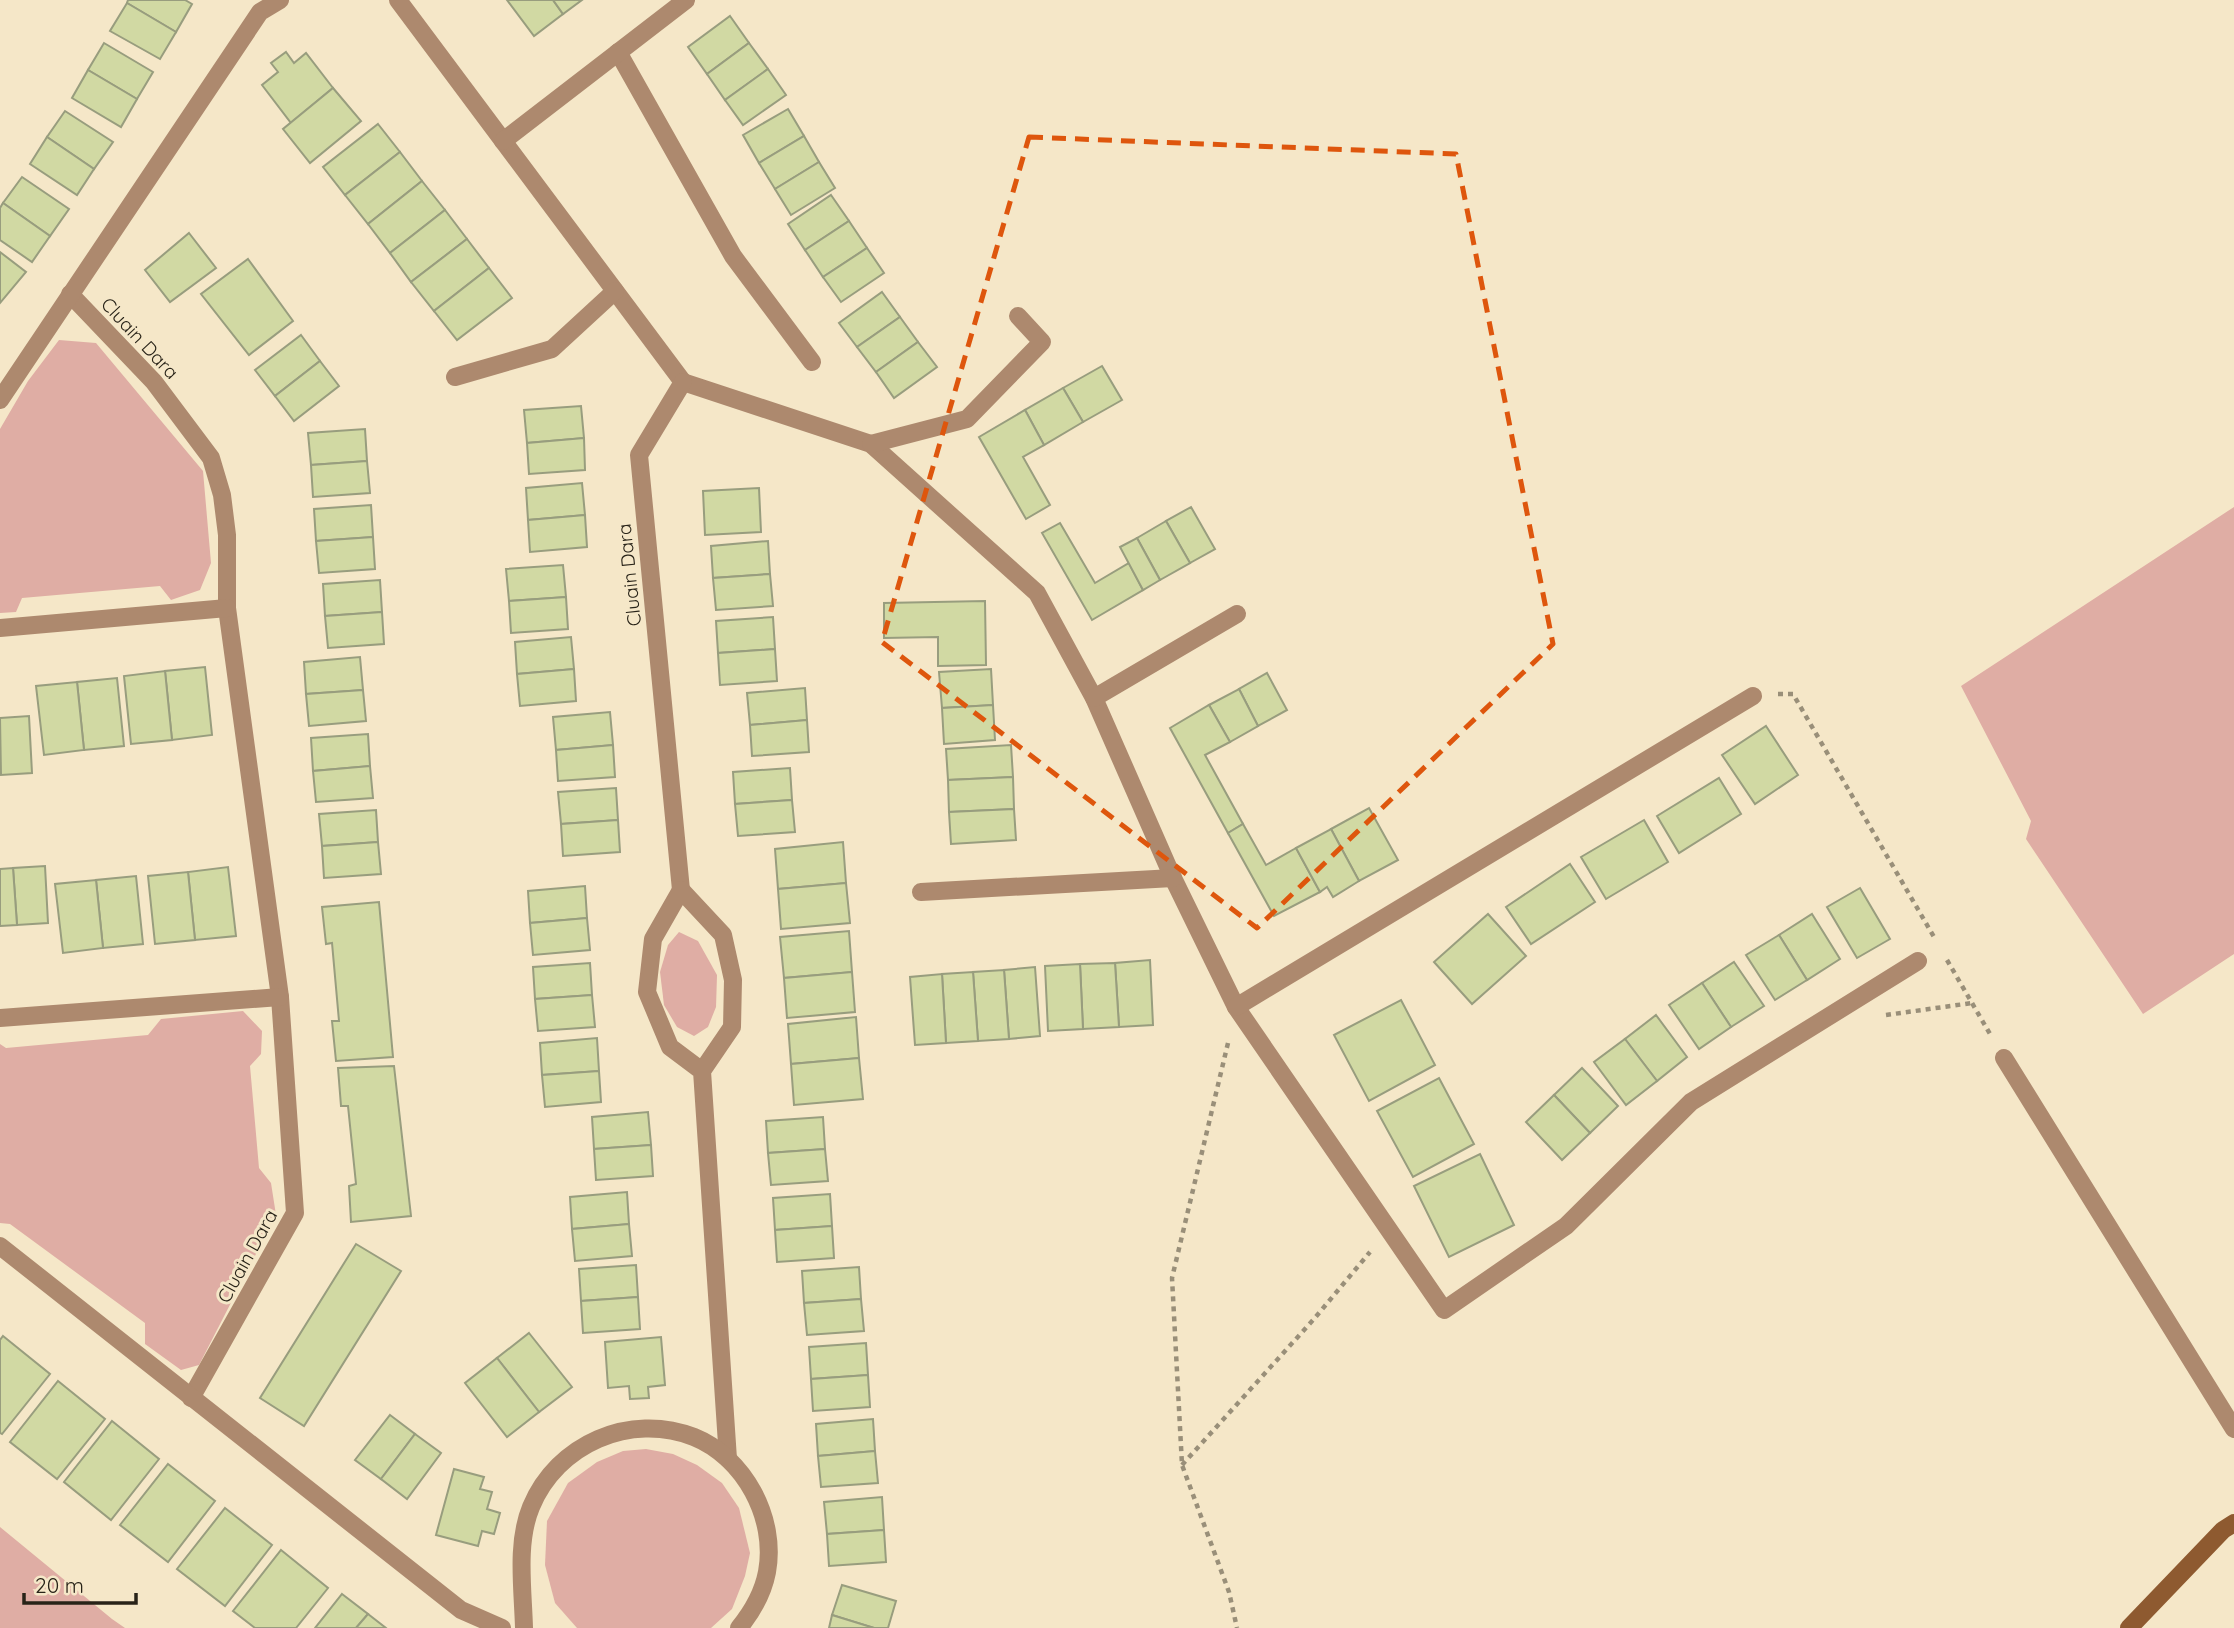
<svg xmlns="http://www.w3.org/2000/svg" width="2234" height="1628" viewBox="0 0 2234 1628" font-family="Quicksand,sans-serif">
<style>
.green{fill:#dfada4}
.building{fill:#d1d9a3;stroke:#989d7e;stroke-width:2}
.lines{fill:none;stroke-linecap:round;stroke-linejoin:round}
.path{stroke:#998f79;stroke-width:4.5;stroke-dasharray:5 5;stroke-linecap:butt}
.lane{stroke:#ad896e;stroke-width:18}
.street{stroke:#ad896e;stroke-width:18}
.secondary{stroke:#8e5a30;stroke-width:18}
.marked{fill:none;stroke:#de560d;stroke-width:5;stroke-dasharray:14 9;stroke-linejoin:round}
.labels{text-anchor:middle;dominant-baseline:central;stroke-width:6;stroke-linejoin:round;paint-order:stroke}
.street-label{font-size:19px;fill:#282318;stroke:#f5e7c8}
</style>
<rect width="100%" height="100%" fill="#f5e7c8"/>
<g class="green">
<polygon points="59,340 96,343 203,471 211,563 200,590 171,600 160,586 22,598 16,612 0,613 0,429 28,381"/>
<polygon points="2234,507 2234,954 2143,1014 2026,839 2031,821 1961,686"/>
<polygon points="679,932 698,941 717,975 716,1007 708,1027 694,1036 677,1027 664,1005 660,972 668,945"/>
<polygon points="243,1011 262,1031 261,1054 250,1066 259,1168 271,1183 276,1215 199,1365 181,1370 145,1344 145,1323 10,1224 0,1223 0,1044 6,1048 148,1035 161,1019"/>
<polygon points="646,1449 673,1454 697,1465 722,1483 739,1508 750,1553 745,1576 732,1609 711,1628 577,1628 555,1603 545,1565 547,1521 568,1483 597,1462 623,1451"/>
<polygon points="0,1527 112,1619 125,1628 0,1628"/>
</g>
<g class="building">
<polygon points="128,0 185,0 192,4 176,32 127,3"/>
<polygon points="507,0 553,0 563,14 534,36"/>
<polygon points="553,0 582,0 563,14"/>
<polygon points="127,3 176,32 160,59 110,31"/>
<polygon points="730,16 749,43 707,74 688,47"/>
<polygon points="104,43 153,72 137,99 88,70"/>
<polygon points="749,43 768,69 725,100 707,74"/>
<polygon points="286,52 294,63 306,53 333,88 291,123 262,85 278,72 271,63"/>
<polygon points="768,69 786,95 743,125 725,100"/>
<polygon points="88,70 137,99 121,127 72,98"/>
<polygon points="333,88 361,121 310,163 283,129"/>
<polygon points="788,109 804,136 759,163 743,135"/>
<polygon points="65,111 113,142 94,169 47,137"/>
<polygon points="378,124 400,152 345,195 323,167"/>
<polygon points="804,136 819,162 775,189 759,163"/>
<polygon points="47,137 94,169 77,195 30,164"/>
<polygon points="400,152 422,181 368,224 345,195"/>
<polygon points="819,162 835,188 791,215 775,189"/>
<polygon points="22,177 69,209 50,236 3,203"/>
<polygon points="422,181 445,210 390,253 368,224"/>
<polygon points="831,195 849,221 805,250 788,224"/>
<polygon points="3,203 50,236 32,262 0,240 0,208"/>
<polygon points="445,210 467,239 411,282 390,253"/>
<polygon points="849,221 867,248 823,277 805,250"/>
<polygon points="189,233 216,268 170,302 145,270"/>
<polygon points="467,239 489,268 434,311 411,282"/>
<polygon points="867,248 884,273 841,302 823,277"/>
<polygon points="0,252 26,272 0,303"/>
<polygon points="248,259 293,321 249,355 201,294"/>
<polygon points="489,268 512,298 457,340 434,311"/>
<polygon points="882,292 900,317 857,347 839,323"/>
<polygon points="900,317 918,342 876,372 857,347"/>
<polygon points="301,335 320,361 275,396 255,370"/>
<polygon points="918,342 937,367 894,398 876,372"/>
<polygon points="320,361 339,386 294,421 275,396"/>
<polygon points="1102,366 1122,400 1083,422 1063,388"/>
<polygon points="1063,388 1083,422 1044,445 1025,410"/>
<polygon points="581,406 584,438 527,443 524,410"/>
<polygon points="1025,410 1044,445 1023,457 1050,505 1026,519 979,437"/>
<polygon points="365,429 367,461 311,465 308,433"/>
<polygon points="584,438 585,470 529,474 527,443"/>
<polygon points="367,461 370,493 313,497 311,465"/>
<polygon points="582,483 585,515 528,520 526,488"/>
<polygon points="759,488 761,532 705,535 703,491"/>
<polygon points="371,505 373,537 316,541 314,509"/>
<polygon points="1191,507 1215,549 1190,563 1166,521"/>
<polygon points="585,515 587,547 530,552 528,520"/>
<polygon points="1166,521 1190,563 1160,580 1137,538"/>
<polygon points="1060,523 1095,583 1129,563 1143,590 1092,620 1042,533"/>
<polygon points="373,537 375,569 319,573 316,541"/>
<polygon points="1137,538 1160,580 1143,590 1120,547"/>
<polygon points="768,541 770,574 713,578 711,546"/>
<polygon points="563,565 566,597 509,601 506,569"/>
<polygon points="770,574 773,606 716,610 713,578"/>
<polygon points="380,580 382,612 325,616 323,584"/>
<polygon points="566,597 568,629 511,633 509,601"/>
<polygon points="985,601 986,665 938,666 938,637 884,638 884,603"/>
<polygon points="382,612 384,644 328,648 325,616"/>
<polygon points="773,617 775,649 718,653 716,621"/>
<polygon points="571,637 574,669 517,674 515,642"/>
<polygon points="775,649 777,681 720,685 718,653"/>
<polygon points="360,657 363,690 306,694 304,662"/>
<polygon points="205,667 212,735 172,740 165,671"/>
<polygon points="574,669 576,701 520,706 517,674"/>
<polygon points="991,669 993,705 942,708 939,672"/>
<polygon points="165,671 172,740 131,744 124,676"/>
<polygon points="1267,673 1287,710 1258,726 1239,689"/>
<polygon points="117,678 124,746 84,750 77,682"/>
<polygon points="77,682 84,750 44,755 36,686"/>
<polygon points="805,688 807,720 750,725 747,693"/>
<polygon points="1239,689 1258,726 1230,742 1209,705"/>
<polygon points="363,690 366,721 309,726 306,694"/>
<polygon points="993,705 995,740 944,744 942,708"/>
<polygon points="1209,705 1230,742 1205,755 1243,824 1228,833 1170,728"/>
<polygon points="610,712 613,745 556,750 553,717"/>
<polygon points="29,716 32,773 1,775 0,718"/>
<polygon points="807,720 809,752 752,756 750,725"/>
<polygon points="1766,726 1798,775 1755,804 1722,755"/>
<polygon points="368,734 370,766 313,771 311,738"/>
<polygon points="613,745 615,777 558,781 556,750"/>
<polygon points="1011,745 1013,777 948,780 946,749"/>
<polygon points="370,766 373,798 316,802 313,771"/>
<polygon points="790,768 792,800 735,804 733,772"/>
<polygon points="1013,777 1014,809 949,812 948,780"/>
<polygon points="1719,778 1741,814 1679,853 1657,816"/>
<polygon points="616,788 618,820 561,824 558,792"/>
<polygon points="792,800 795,832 738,836 735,804"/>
<polygon points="1369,808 1398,860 1359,881 1331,829"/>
<polygon points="1014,809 1016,840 951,844 949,812"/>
<polygon points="376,810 378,842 322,846 319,814"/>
<polygon points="618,820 620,852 563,856 561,824"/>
<polygon points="1644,820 1668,862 1606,899 1581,857"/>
<polygon points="1243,824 1266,865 1296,848 1320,892 1274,916 1228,833"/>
<polygon points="1331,829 1359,881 1333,897 1327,887 1320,892 1296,848"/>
<polygon points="378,842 381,874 324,878 322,846"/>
<polygon points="843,842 846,883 778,889 775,849"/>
<polygon points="1570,864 1595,902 1531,944 1506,907"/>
<polygon points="45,866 48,923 17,925 13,868"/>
<polygon points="228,867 236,936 195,940 188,872"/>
<polygon points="13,868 17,925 0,926 0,869"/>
<polygon points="188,872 195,940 155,944 148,876"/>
<polygon points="136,876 143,944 103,948 96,880"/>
<polygon points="96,880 103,948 63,953 55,884"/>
<polygon points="846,883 850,923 781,929 778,889"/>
<polygon points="585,886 587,918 530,923 528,891"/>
<polygon points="1860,888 1890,939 1857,958 1827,907"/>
<polygon points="379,902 393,1057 336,1061 332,1021 339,1021 332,943 326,944 322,907"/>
<polygon points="1488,914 1526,956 1472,1004 1434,962"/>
<polygon points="1812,914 1840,959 1807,980 1779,935"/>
<polygon points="587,918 590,950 533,955 530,923"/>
<polygon points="849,931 852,972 784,978 780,937"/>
<polygon points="1779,935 1807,980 1775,1000 1746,955"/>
<polygon points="1150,960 1153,1025 1119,1027 1115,963"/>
<polygon points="1734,962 1764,1006 1731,1027 1702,983"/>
<polygon points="590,963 592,995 535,999 533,967"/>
<polygon points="1115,963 1119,1027 1083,1029 1080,964"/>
<polygon points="1080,964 1083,1029 1048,1031 1045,966"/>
<polygon points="1035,967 1040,1036 1009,1039 1004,970"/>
<polygon points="1004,970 1009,1039 978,1041 973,972"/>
<polygon points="852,972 855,1012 787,1018 784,978"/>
<polygon points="973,972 978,1041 946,1043 942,974"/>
<polygon points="942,974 946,1043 915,1045 910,977"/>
<polygon points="1702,983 1731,1027 1699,1049 1669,1005"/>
<polygon points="592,995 595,1027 538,1031 535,999"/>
<polygon points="1401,1000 1435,1065 1369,1101 1334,1035"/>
<polygon points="1656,1015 1687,1057 1657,1081 1625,1039"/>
<polygon points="856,1017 859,1058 791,1064 788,1024"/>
<polygon points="597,1038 599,1071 542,1075 540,1043"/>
<polygon points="1625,1039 1657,1081 1626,1105 1594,1062"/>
<polygon points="859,1058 863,1099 794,1105 791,1064"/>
<polygon points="394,1066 411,1216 351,1222 349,1186 356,1184 348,1106 341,1106 338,1068"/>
<polygon points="1582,1068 1618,1106 1590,1133 1554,1095"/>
<polygon points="599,1071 601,1102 545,1107 542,1075"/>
<polygon points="1439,1078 1474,1144 1413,1177 1377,1111"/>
<polygon points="1554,1095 1590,1133 1562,1160 1526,1122"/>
<polygon points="648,1112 651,1145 594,1149 592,1117"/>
<polygon points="823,1117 825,1149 768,1153 766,1121"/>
<polygon points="651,1145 653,1176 596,1180 594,1149"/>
<polygon points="825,1149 828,1181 771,1185 768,1153"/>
<polygon points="1480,1154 1514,1225 1449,1257 1414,1186"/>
<polygon points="627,1192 629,1224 572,1229 570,1197"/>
<polygon points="830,1194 832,1226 775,1230 773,1198"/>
<polygon points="629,1224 632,1256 575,1261 572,1229"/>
<polygon points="832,1226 834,1258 777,1262 775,1230"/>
<polygon points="356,1244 401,1271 304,1426 260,1398"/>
<polygon points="636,1265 638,1297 581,1301 579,1269"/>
<polygon points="859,1267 861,1299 804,1303 802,1271"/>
<polygon points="638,1297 640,1329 583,1333 581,1301"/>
<polygon points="861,1299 864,1331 807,1335 804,1303"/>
<polygon points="529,1333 572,1387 539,1412 497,1358"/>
<polygon points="3,1336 50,1374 2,1434 0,1433 0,1340"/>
<polygon points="661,1337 665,1385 648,1387 649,1398 630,1399 629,1386 608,1388 605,1342"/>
<polygon points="866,1343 868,1375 811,1379 809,1347"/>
<polygon points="497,1358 539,1412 507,1437 465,1383"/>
<polygon points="868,1375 870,1407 813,1411 811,1379"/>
<polygon points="58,1381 105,1419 57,1479 10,1442"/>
<polygon points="390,1415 415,1434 381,1479 355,1460"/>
<polygon points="873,1419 875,1451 818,1456 816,1424"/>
<polygon points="112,1421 159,1459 111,1520 64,1482"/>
<polygon points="415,1434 441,1453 407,1499 381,1479"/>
<polygon points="875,1451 878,1483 821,1487 818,1456"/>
<polygon points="168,1464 215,1501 168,1562 120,1525"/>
<polygon points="454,1469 484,1477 480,1489 492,1492 487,1509 500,1513 494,1534 482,1531 478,1546 436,1535"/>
<polygon points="882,1497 884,1530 827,1534 824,1502"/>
<polygon points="225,1508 272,1545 225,1606 177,1569"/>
<polygon points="884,1530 886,1562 829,1566 827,1534"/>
<polygon points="281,1550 328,1588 296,1628 255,1628 233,1611"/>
<polygon points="842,1585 896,1601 888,1628 874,1628 832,1615"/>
<polygon points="342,1594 368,1614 356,1628 315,1628"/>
<polygon points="368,1614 386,1628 356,1628"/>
<polygon points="832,1615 874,1628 829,1628"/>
</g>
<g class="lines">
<g class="path">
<polyline points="1778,694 1793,694 1934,937"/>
<polyline points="1947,960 1990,1034"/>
<polyline points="1886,1015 1972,1003"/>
<polyline points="1228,1043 1172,1278 1182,1465 1229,1592 1237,1628"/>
<polyline points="1182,1465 1314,1319 1370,1252"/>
</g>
<polyline class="lane" points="2004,1058 2234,1429"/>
<g class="street">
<polyline points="398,0 683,382"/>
<polyline points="618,52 733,256 812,362"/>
<polyline points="503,141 686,0"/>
<polyline points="70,294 154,382 211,458 222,495 227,535 227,608 280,997 295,1213 191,1398"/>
<polyline points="455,377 552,349 615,291"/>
<polyline points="683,382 871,444 1037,593 1094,698 1173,878 1236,1007 1444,1310 1566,1226 1691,1102 1918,961"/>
<polyline points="0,400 260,12 280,0"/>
<polyline points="871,444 967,419 1042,342 1018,316"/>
<polyline points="0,628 227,608"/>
<polyline points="1094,698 1237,614"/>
<polyline points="681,890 639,455 683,382"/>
<polyline points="921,892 1173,878"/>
<polyline points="1236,1007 1753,696"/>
<polyline points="0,1018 280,997"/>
<polyline points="702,1071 670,1047 647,992 653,939 681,890 723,935 733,980 732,1027 702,1071 728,1459"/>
<polyline points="0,1246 461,1610 502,1628"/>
<path d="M524,1628c-1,-39 -8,-85 7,-121 26,-63 99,-95 163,-70 50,20 83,81 73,135 -4,21 -15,40 -28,56"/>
</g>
<polyline class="secondary" points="2129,1628 2223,1530 2234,1523"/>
</g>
<path class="marked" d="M1029,137l427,17 97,490 -296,284 -375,-286z"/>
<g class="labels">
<g class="street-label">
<text transform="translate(140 338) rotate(47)">Cluain Dara</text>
<text transform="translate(629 575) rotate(-96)">Cluain Dara</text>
<text transform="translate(247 1256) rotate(-61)">Cluain Dara</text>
</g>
</g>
<path d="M24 1593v10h112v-10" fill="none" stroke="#282318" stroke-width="3.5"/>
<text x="35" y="1593" font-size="21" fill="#282318" stroke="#f5e7c8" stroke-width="5" paint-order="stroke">20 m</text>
</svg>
